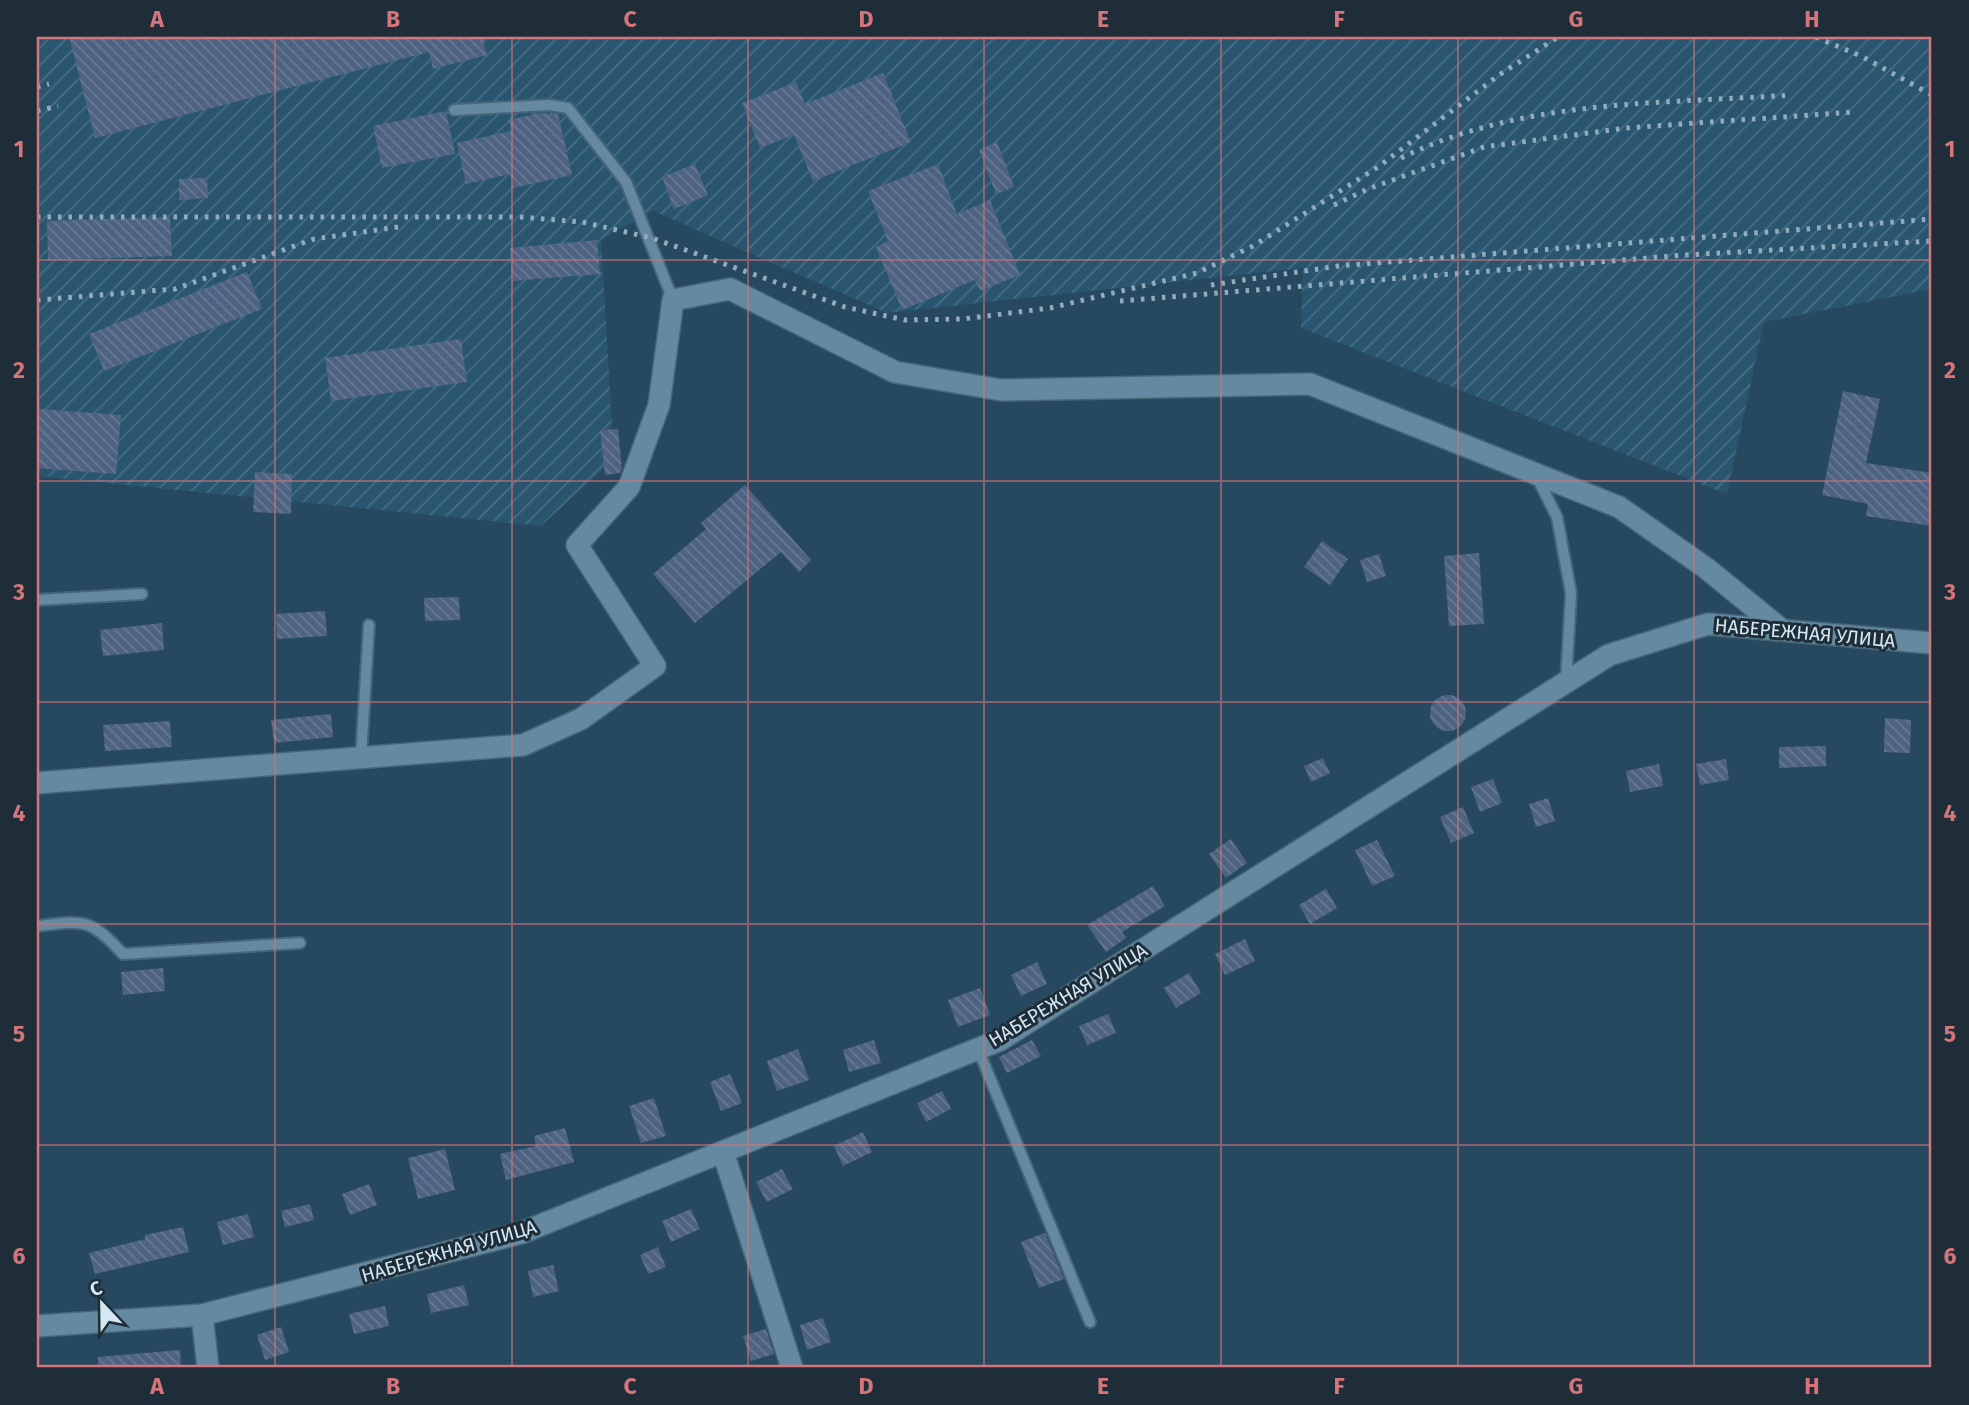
<svg xmlns="http://www.w3.org/2000/svg" width="1969" height="1405" viewBox="0 0 1969 1405" font-family="'Fira Sans',sans-serif">
<style>
.industrial{fill:url(#industrial-furrows)}
.building{fill:url(#building-back-hatch)}
.lines{fill:none;stroke-linecap:round;stroke-linejoin:round}
.lane-casing{stroke:#466678;stroke-width:14}
.street-casing{stroke:#466678;stroke-width:24}
.secondary-casing{stroke:#466678;stroke-width:24}
.lane{stroke:#6489a1;stroke-width:10}
.street{stroke:#6489a1;stroke-width:21}
.secondary{stroke:#6489a1;stroke-width:21}
.rail{stroke:#93acbd;stroke-width:5;stroke-dasharray:3.5 7;stroke-linecap:butt}
.grid{fill:none;stroke:#d5747a;stroke-width:2;stroke-opacity:0.55}
.labels{text-anchor:middle;dominant-baseline:central;stroke-width:6;stroke-linejoin:round;paint-order:stroke}
.street-label{font-size:19px;fill:#d3e7f4;stroke:#1e2d37}
.neatline{fill:none;stroke:#d5747a;stroke-width:2.5}
.grid-label{font-size:23px;text-anchor:middle;font-weight:bold;fill:#d5747a}
</style>
<defs>
<pattern id="industrial-furrows" width="10" height="10" patternUnits="userSpaceOnUse" patternTransform="scale(1.75)"><rect width="10" height="10" fill="#29556f"/><path d="M-1 1l2-2M0 10L10 0M9 11l2-2" fill="none" stroke="#476d84"/></pattern>
<pattern id="building-back-hatch" width="6" height="6" patternUnits="userSpaceOnUse" patternTransform="scale(1.75)"><rect width="6" height="6" fill="#4e6381"/><path d="M-1 5l2 2M0 0l6 6M5-1l2 2" fill="none" stroke="#677993"/></pattern>
</defs>
<rect width="100%" height="100%" fill="#26495f"/>
<polygon class="industrial" points="37,37 1932,37 1932,289 1764,322 1727,494 1301,328 1303,268 887,313 653,211 601,240 614,459 541,526 37,476"/>
<g class="building">
<polygon points="69,37 482,37 487,55 433,69 429,52 95,138"/>
<polygon points="883,73 911,142 813,181 794,135 760,148 742,103 796,82 805,104"/>
<polygon points="446,111 455,154 382,168 373,126"/>
<polygon points="540,113 558,114 572,175 513,188 510,174 466,184 457,143 511,131 509,120"/>
<polygon points="997,142 1014,187 996,194 979,150"/>
<polygon points="695,164 708,195 674,209 662,177"/>
<polygon points="938,164 957,214 990,200 1020,275 980,291 975,280 902,310 876,247 888,241 868,191"/>
<polygon points="207,178 208,198 179,200 179,179"/>
<polygon points="170,217 172,256 48,260 47,221"/>
<polygon points="597,240 600,274 512,281 510,248"/>
<polygon points="247,272 262,309 104,371 89,334"/>
<polygon points="461,339 467,382 331,401 325,358"/>
<polygon points="1843,391 1880,399 1866,463 1932,473 1932,526 1866,516 1868,504 1822,495"/>
<polygon points="37,409 121,415 116,474 37,468"/>
<polygon points="618,429 622,469 620,473 605,475 600,430"/>
<polygon points="255,472 292,474 291,514 253,512"/>
<polygon points="745,485 811,560 799,572 781,552 695,623 653,574 706,529 701,523"/>
<polygon points="1322,541 1348,559 1330,585 1304,567"/>
<polygon points="1479,553 1484,624 1449,626 1444,556"/>
<polygon points="1379,554 1386,576 1367,582 1360,560"/>
<polygon points="459,597 460,620 425,621 424,598"/>
<polygon points="325,611 327,636 277,639 276,614"/>
<polygon points="162,623 164,650 103,656 100,630"/>
<circle cx="1448" cy="713" r="18"/>
<polygon points="331,714 333,737 274,743 271,720"/>
<polygon points="1885,718 1911,720 1910,753 1884,752"/>
<polygon points="170,721 172,747 105,751 103,725"/>
<polygon points="1826,746 1826,766 1779,768 1779,747"/>
<polygon points="1323,758 1330,773 1311,782 1304,766"/>
<polygon points="1726,759 1729,780 1700,785 1696,764"/>
<polygon points="1659,764 1663,786 1630,792 1626,771"/>
<polygon points="1493,779 1502,803 1480,812 1471,787"/>
<polygon points="1548,798 1555,821 1536,827 1529,804"/>
<polygon points="1463,807 1474,833 1451,843 1440,817"/>
<polygon points="1231,839 1247,863 1226,878 1209,854"/>
<polygon points="1377,840 1395,876 1372,886 1355,850"/>
<polygon points="1153,886 1165,906 1122,932 1126,938 1106,952 1087,925"/>
<polygon points="1326,889 1337,908 1310,924 1299,905"/>
<polygon points="1245,939 1255,961 1225,975 1215,954"/>
<polygon points="1037,962 1047,984 1021,996 1011,975"/>
<polygon points="163,968 165,991 123,995 121,972"/>
<polygon points="1189,973 1201,993 1176,1008 1164,988"/>
<polygon points="980,988 990,1015 958,1027 948,1000"/>
<polygon points="1108,1014 1116,1033 1087,1045 1079,1026"/>
<polygon points="874,1040 881,1063 849,1072 843,1050"/>
<polygon points="1032,1040 1041,1056 1007,1073 999,1057"/>
<polygon points="798,1049 809,1080 777,1091 767,1061"/>
<polygon points="730,1074 742,1103 721,1111 710,1082"/>
<polygon points="942,1091 951,1109 926,1122 917,1103"/>
<polygon points="654,1098 666,1136 641,1143 629,1106"/>
<polygon points="565,1128 574,1162 506,1180 500,1154 536,1146 534,1136"/>
<polygon points="863,1132 872,1152 843,1166 834,1146"/>
<polygon points="445,1149 455,1190 418,1199 408,1158"/>
<polygon points="782,1169 793,1189 767,1202 756,1182"/>
<polygon points="369,1184 377,1205 350,1215 342,1194"/>
<polygon points="310,1204 314,1220 285,1227 281,1211"/>
<polygon points="691,1209 700,1229 671,1242 662,1221"/>
<polygon points="248,1214 254,1237 223,1245 217,1222"/>
<polygon points="183,1227 189,1252 95,1274 89,1253 145,1239 145,1235"/>
<polygon points="1045,1233 1064,1279 1039,1288 1021,1242"/>
<polygon points="658,1247 666,1267 648,1274 640,1255"/>
<polygon points="553,1265 559,1291 533,1297 528,1271"/>
<polygon points="464,1285 469,1305 431,1313 427,1294"/>
<polygon points="385,1306 389,1326 354,1334 349,1314"/>
<polygon points="823,1318 831,1342 807,1350 800,1325"/>
<polygon points="281,1327 289,1352 265,1360 257,1335"/>
<polygon points="766,1329 774,1354 751,1361 743,1336"/>
<polygon points="180,1350 181,1368 98,1368 98,1357"/>
</g>
<g class="lines">
<g class="lane-casing">
<g id="lane">
<polyline points="454,110 549,105 568,108 626,182 673,300"/>
<polyline points="1537,477 1557,517 1571,593 1566,682"/>
<polyline points="37,600 142,594"/>
<polyline points="361,757 369,625"/>
<path d="M37,926c47,-5 52,-9 86,28l177,-11"/>
<polyline points="978,1049 1090,1322"/>
</g>
</g>
<g class="street-casing">
<g id="street">
<polyline points="37,783 523,745 581,719 655,666 577,545 629,487 659,405 673,300 730,289 895,372 1001,390 1310,384 1619,507 1706,568 1782,630"/>
<polyline points="723,1152 792,1368"/>
<polyline points="202,1315 208,1368"/>
</g>
</g>
<g class="secondary-casing">
<polyline id="secondary" points="37,1326 202,1315 521,1233 1000,1040 1609,655 1708,624 1932,643"/>
</g>
<use href="#lane" class="lane"/>
<use href="#street" class="street"/>
<use href="#secondary" class="secondary"/>
<g class="rail">
<polyline points="1816,37 1863,57 1932,95"/>
<polyline points="37,57 38,57"/>
<polyline points="37,87 49,84"/>
<polyline points="37,111 58,106"/>
<path d="M1401,158c121,-59 259,-54 391,-63"/>
<polyline points="1334,205 1368,189 1484,147 1626,128 1853,112"/>
<polyline points="37,217 520,217 582,222 652,238 845,307 905,320 963,319 1050,308 1197,273 1253,246 1378,167 1499,75 1558,37"/>
<polyline points="1211,285 1338,266 1932,219"/>
<polyline points="37,300 175,289 314,239 405,226"/>
<polyline points="1120,301 1685,255 1932,241"/>
</g>
</g>
<path class="grid" d="M275,37v1331M512,37v1331M748,37v1331M984,37v1331M1221,37v1331M1458,37v1331M1694,37v1331M37,260h1895M37,481h1895M37,702h1895M37,924h1895M37,1145h1895"/>
<g class="labels">
<g class="street-label">
<text transform="translate(1805 633) rotate(5)">НАБЕРЕЖНАЯ УЛИЦА</text>
<text transform="translate(1068 995) rotate(-31)">НАБЕРЕЖНАЯ УЛИЦА</text>
<text transform="translate(449 1251) rotate(-16)">НАБЕРЕЖНАЯ УЛИЦА</text>
</g>
</g>
<rect width="1969" height="1405" fill="none" stroke="#1e2d37" stroke-width="77"/>
<g transform="translate(102 1304) rotate(338)" stroke="#1e2d37" stroke-width="5" paint-order="stroke">
<path d="M0-5L12 26L0 18L-12 26Z" fill="#d3e7f4"/>
<text y="-10" font-size="19" font-weight="bold" text-anchor="middle" fill="#d3e7f4">С</text>
</g>
<rect x="38" y="38" width="1892" height="1328" class="neatline"/>
<g class="grid-label">
<text x="157" y="27">A</text>
<text x="393" y="27">B</text>
<text x="630" y="27">C</text>
<text x="866" y="27">D</text>
<text x="1103" y="27">E</text>
<text x="1339" y="27">F</text>
<text x="1576" y="27">G</text>
<text x="1812" y="27">H</text>
<text x="19" y="157">1</text>
<text x="1950" y="157">1</text>
<text x="19" y="378">2</text>
<text x="1950" y="378">2</text>
<text x="19" y="600">3</text>
<text x="1950" y="600">3</text>
<text x="19" y="821">4</text>
<text x="1950" y="821">4</text>
<text x="19" y="1042">5</text>
<text x="1950" y="1042">5</text>
<text x="19" y="1264">6</text>
<text x="1950" y="1264">6</text>
<text x="157" y="1394">A</text>
<text x="393" y="1394">B</text>
<text x="630" y="1394">C</text>
<text x="866" y="1394">D</text>
<text x="1103" y="1394">E</text>
<text x="1339" y="1394">F</text>
<text x="1576" y="1394">G</text>
<text x="1812" y="1394">H</text>
</g>
</svg>
